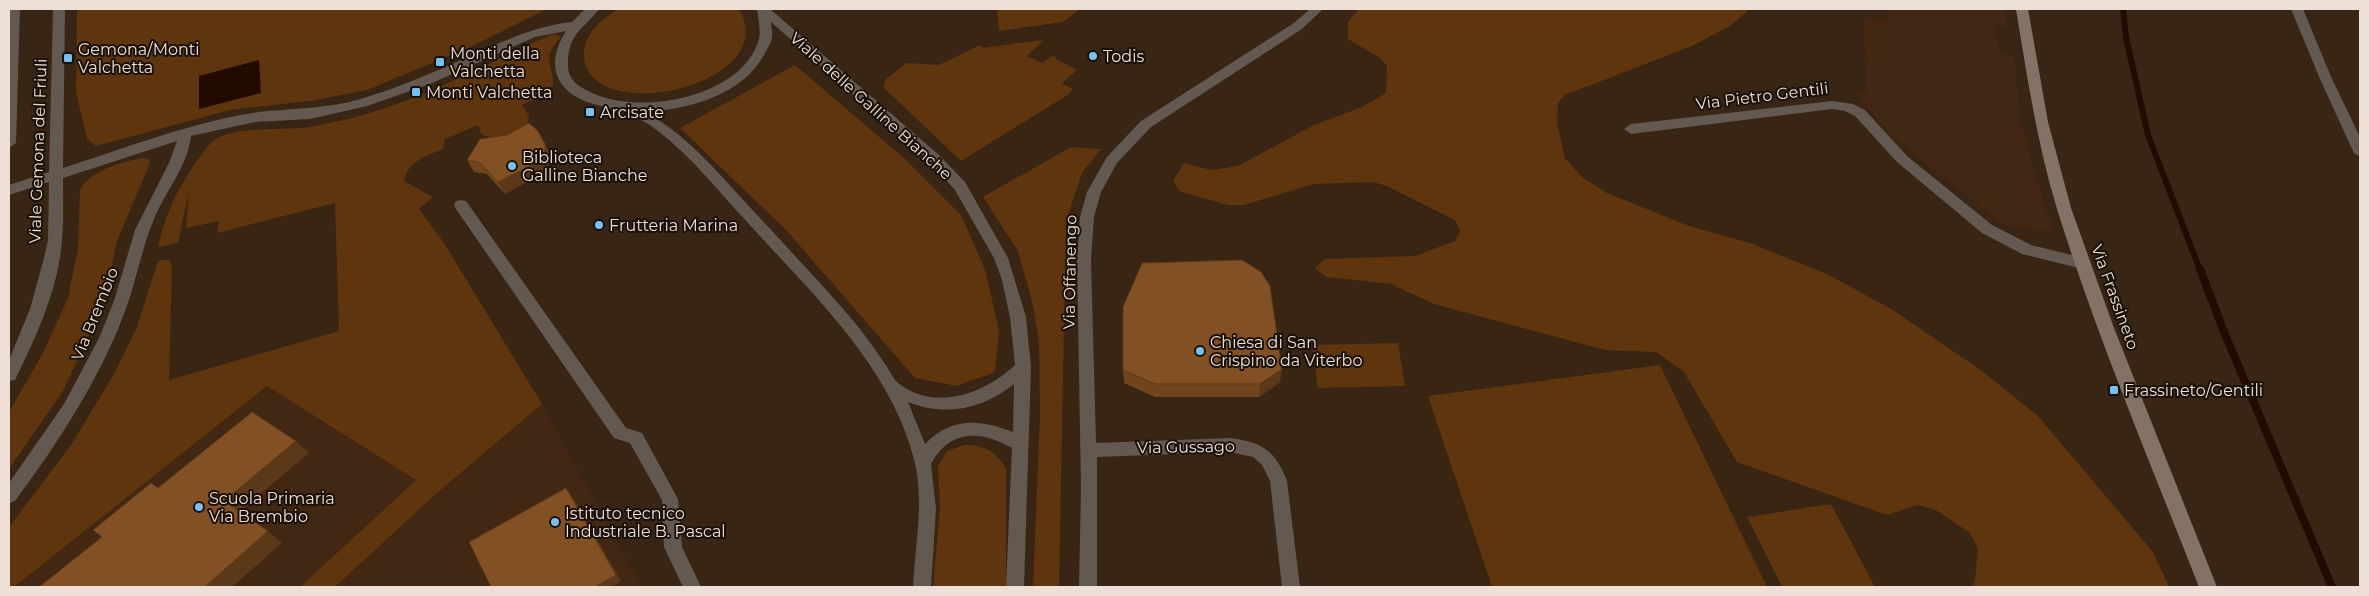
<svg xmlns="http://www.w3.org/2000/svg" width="2369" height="596" viewBox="0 0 2369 596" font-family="Montserrat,sans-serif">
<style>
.built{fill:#422812}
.green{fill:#5e350c}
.water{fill:#220a00}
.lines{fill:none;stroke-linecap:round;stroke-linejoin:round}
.stream-far1{stroke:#220a00;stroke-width:6}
.stream{stroke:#220a00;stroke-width:8}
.street{fill:#635951;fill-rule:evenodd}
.secondary{fill:#837366;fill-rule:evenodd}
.wall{fill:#70451e}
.shaded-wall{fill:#5b3818}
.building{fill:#825023;stroke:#5b3818}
.poi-dot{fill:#73c1f5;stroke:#191009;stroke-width:2}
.labels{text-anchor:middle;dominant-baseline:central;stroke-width:4;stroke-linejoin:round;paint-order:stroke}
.poi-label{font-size:16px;fill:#eee0d6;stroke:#191009;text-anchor:start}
.street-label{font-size:16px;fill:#eee0d6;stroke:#191009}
</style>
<rect width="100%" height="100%" fill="#392514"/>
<g class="built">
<polygon points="1884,9 2005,9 2006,27 1994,25 2000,50 2014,56 2021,125 2053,232 2003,225 1913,154 1886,129 1859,97 1857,93 1866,93 1864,17 1887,21 1888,10"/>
<polygon points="267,386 416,480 300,587 14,587"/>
<polygon points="542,404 642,587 335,587 437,493"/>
</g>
<g class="green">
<polygon points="77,9 547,9 473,46 367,90 316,100 230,110 96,146 87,139 76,92"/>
<path d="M618,9h121c46,78 -158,121 -155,43 1,-19 19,-34 34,-43z"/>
<polygon points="997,9 1080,9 1063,22 999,31"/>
<polygon points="1359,9 1750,9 1730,26 1692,46 1565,95 1558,103 1557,123 1565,158 1582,177 1607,193 1689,226 1750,243 1827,274 1893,310 1982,371 2038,416 2153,552 2169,587 1972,587 1975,580 1978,549 1970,533 1936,510 1917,505 1887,515 1737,462 1684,372 1656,352 1605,350 1434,304 1391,284 1326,277 1315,268 1325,259 1415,256 1455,241 1460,231 1455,220 1387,186 1373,182 1314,184 1244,205 1228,205 1179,191 1173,181 1184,163 1211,170 1238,166 1312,126 1362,107 1386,93 1387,66 1380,58 1348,39 1348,22"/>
<path d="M553,34l8,2c-3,5 -9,11 -11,17 -3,7 4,21 3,32l-14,12 -17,8 7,11c-1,22 -34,25 -48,18l-3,-9 -33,14 -2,10c-17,7 -35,12 -39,32l29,16 -14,12 25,34 98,161 -105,89 -102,94h-35l116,-107 -149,-94 -253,201h-5v-60l62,-82 43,-71 23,-47 20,-63 3,-4h9l3,6 -3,114 170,-49 -4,-128 -118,30 2,-12 -33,7 3,-37 -11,52 -20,4c7,-32 18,-56 36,-82 6,-8 12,-18 19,-24 22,-16 70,-10 97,-14 11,-2 22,-5 33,-7 73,-16 141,-56 210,-86z"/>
<polygon points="1044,40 1027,56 1042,63 1054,55 1056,59 1077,70 1062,83 1073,89 1066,96 961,161 883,87 886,79 907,63 939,65 980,45 982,48"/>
<polygon points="795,65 905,159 961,215 986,272 999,332 995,372 957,386 915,378 787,231 680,128"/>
<polygon points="1071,147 1101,149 1082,173 1066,221 1059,587 1033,587 1040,416 1039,341 1033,305 1018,251 983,197"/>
<path d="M142,158l7,1 1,4 -33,78 -8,37 -16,48 -30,65 -54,78v-57l34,-59 25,-55 10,-50 2,-58c10,-20 42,-28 62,-32z"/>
<polygon points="1398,343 1405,386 1318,388 1312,345"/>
<polygon points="1660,365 1767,587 1492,587 1428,396"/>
<path d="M964,445c21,0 32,6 42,24v118h-73l7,-80 -2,-41 9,-15z"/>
<polygon points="1831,504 1875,587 1782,587 1747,517"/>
</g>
<polygon class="water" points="259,60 261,93 199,109 199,76"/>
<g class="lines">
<polyline class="stream-far1" points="2123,9 2126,38 2148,135 2200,270"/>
<polyline class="stream" points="2200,269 2224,332 2332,587"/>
<g class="street">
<polygon points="9,9 20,9 16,143 9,148"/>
<path d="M53,9h12l-2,159c59,-19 116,-41 177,-53 42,-8 85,-4 127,-18 35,-11 68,-25 101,-40 34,-15 66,-31 104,-35l13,-13h14c-14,19 -31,24 -31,54 -1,15 8,22 20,28 48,26 154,8 171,-52 2,-8 -1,-21 -2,-30h13l169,146 26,27 43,76 18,59 5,50 -7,220h-18l6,-139c-32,-18 -62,-19 -81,16l5,45 -5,78h-18c2,-41 11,-83 2,-124 -23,-96 -103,-169 -167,-240 -29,-31 -56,-66 -90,-92 -9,-7 -25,-17 -36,-20 -20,-6 -43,-7 -58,-24 -15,-18 -9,-38 2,-56l-31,6 -105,47 -63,22 -57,13 -55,3 -64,14c-3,30 -26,56 -37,83 -13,31 -18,64 -30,95 -26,68 -66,129 -109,187l-6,2v-20l55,-79 35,-66 15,-37 21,-71 34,-67 8,-22 -114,37c0,20 1,41 -1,61 -3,49 -26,98 -47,141l-6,1v-21l21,-51 14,-51 4,-18 1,-58 -40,13v-10l40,-13zM771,22l158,139 26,29 39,68 8,22 8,37 5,48c-31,29 -80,47 -117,18 -5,-4 -9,-14 -13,-19 -9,-14 -19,-27 -29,-40 -31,-37 -65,-72 -97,-107 -36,-38 -68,-80 -114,-105 44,-3 100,-17 121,-61 2,-4 6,-9 6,-14 1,-4 -1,-10 -1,-15zM1014,384l-1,48c-33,-13 -62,-15 -88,12l-17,-42c38,15 75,7 106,-18z"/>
<path d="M1310,9h13l-21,20 -151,98 -34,36 -16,29 -7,25 -3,43 5,183 134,-5c32,4 45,12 57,43l13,106h-18l-12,-106 -8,-16 -9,-8 -23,-5 -133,5v130h-18l2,-99 -4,-228 3,-43 7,-25 20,-35 34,-36 153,-98z"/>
<polygon points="2291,9 2303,9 2332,79 2360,137 2360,156 2355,154 2353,151 2320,79"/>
<polygon points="1832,101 1853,104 1865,110 1907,156 1992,225 2031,245 2088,259 2090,263 2088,267 2083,269 2022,254 1982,233 1897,162 1855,116 1845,111 1832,109 1631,134 1624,129 1631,124"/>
<polygon points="461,200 466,201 626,428 642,433 678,499 682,547 701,587 683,587 664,547 662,500 630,443 614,438 456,209 454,205 456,201"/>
</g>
<path class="secondary" d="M2016,9h12l20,113 23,86 43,120 103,259h-18c-49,-125 -102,-250 -142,-378 -20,-66 -30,-133 -41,-200z"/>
</g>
<g class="wall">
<polygon points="551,155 551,162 538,176 505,194 487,174 474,172 467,160"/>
<polygon points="1123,370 1280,382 1259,397 1155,397 1124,383"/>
</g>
<g class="shaded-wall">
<polygon points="545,144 551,155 551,162 538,176 505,194 498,182"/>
<polygon points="1282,369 1280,382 1259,397 1260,384"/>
<polygon points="296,441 309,453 238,513 224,501"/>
<polygon points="566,488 571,494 621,581 611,587 595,587"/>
<polygon points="268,531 282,543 232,587 205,587"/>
</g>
<g class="building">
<polygon points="529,123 538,131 545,144 545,151 532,165 498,182 480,163 467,160 480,139 507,135"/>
<polygon points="1242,260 1261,272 1270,286 1282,369 1260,384 1155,384 1123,370 1123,307 1142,263"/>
<polygon points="252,412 296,441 224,501 268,531 205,587 39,587 102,537 93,530 151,483 158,488"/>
<polygon points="566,488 616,575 595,587 491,587 469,542"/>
</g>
<g class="poi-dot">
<circle cx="1093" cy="56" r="5"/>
<rect x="63" y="53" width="10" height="10" rx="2.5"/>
<rect x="435" y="57" width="10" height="10" rx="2.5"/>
<rect x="411" y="87" width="10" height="10" rx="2.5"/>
<rect x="585" y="107" width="10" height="10" rx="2.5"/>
<circle cx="512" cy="166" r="5"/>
<circle cx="599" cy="225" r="5"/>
<circle cx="1200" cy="351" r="5"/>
<rect x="2109" y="385" width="10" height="10" rx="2.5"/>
<circle cx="199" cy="507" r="5"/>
<circle cx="555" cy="522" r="5"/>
</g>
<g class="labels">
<g class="poi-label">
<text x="78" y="49">Gemona/Monti<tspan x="78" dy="18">Valchetta</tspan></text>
<text x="450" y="53">Monti della<tspan x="450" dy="18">Valchetta</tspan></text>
<text x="1103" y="56">Todis</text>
<text x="426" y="92">Monti Valchetta</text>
<text x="600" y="112">Arcisate</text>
<text x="522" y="157">Biblioteca<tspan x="522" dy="18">Galline Bianche</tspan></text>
<text x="609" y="225">Frutteria Marina</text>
<text x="1210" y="342">Chiesa di San<tspan x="1210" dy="18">Crispino da Viterbo</tspan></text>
<text x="2124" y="390">Frassineto/Gentili</text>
<text x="209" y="498">Scuola Primaria<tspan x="209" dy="18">Via Brembio</tspan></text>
<text x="565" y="513">Istituto tecnico<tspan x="565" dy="18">Industriale B. Pascal</tspan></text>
</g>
<g class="street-label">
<text transform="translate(1762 96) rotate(-7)">Via Pietro Gentili</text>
<text transform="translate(871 106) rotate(42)">Viale delle Galline Bianche</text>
<text transform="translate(38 151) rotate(-88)">Viale Gemona del Friuli</text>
<text transform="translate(1070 272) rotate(-89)">Via Offanengo</text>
<text transform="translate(2115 297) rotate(70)">Via Frassineto</text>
<text transform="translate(95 314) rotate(-68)">Via Brembio</text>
<text transform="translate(1186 447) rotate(-1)">Via Gussago</text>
</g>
</g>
<rect width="2369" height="596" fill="none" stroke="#eee0d6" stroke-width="20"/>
</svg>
